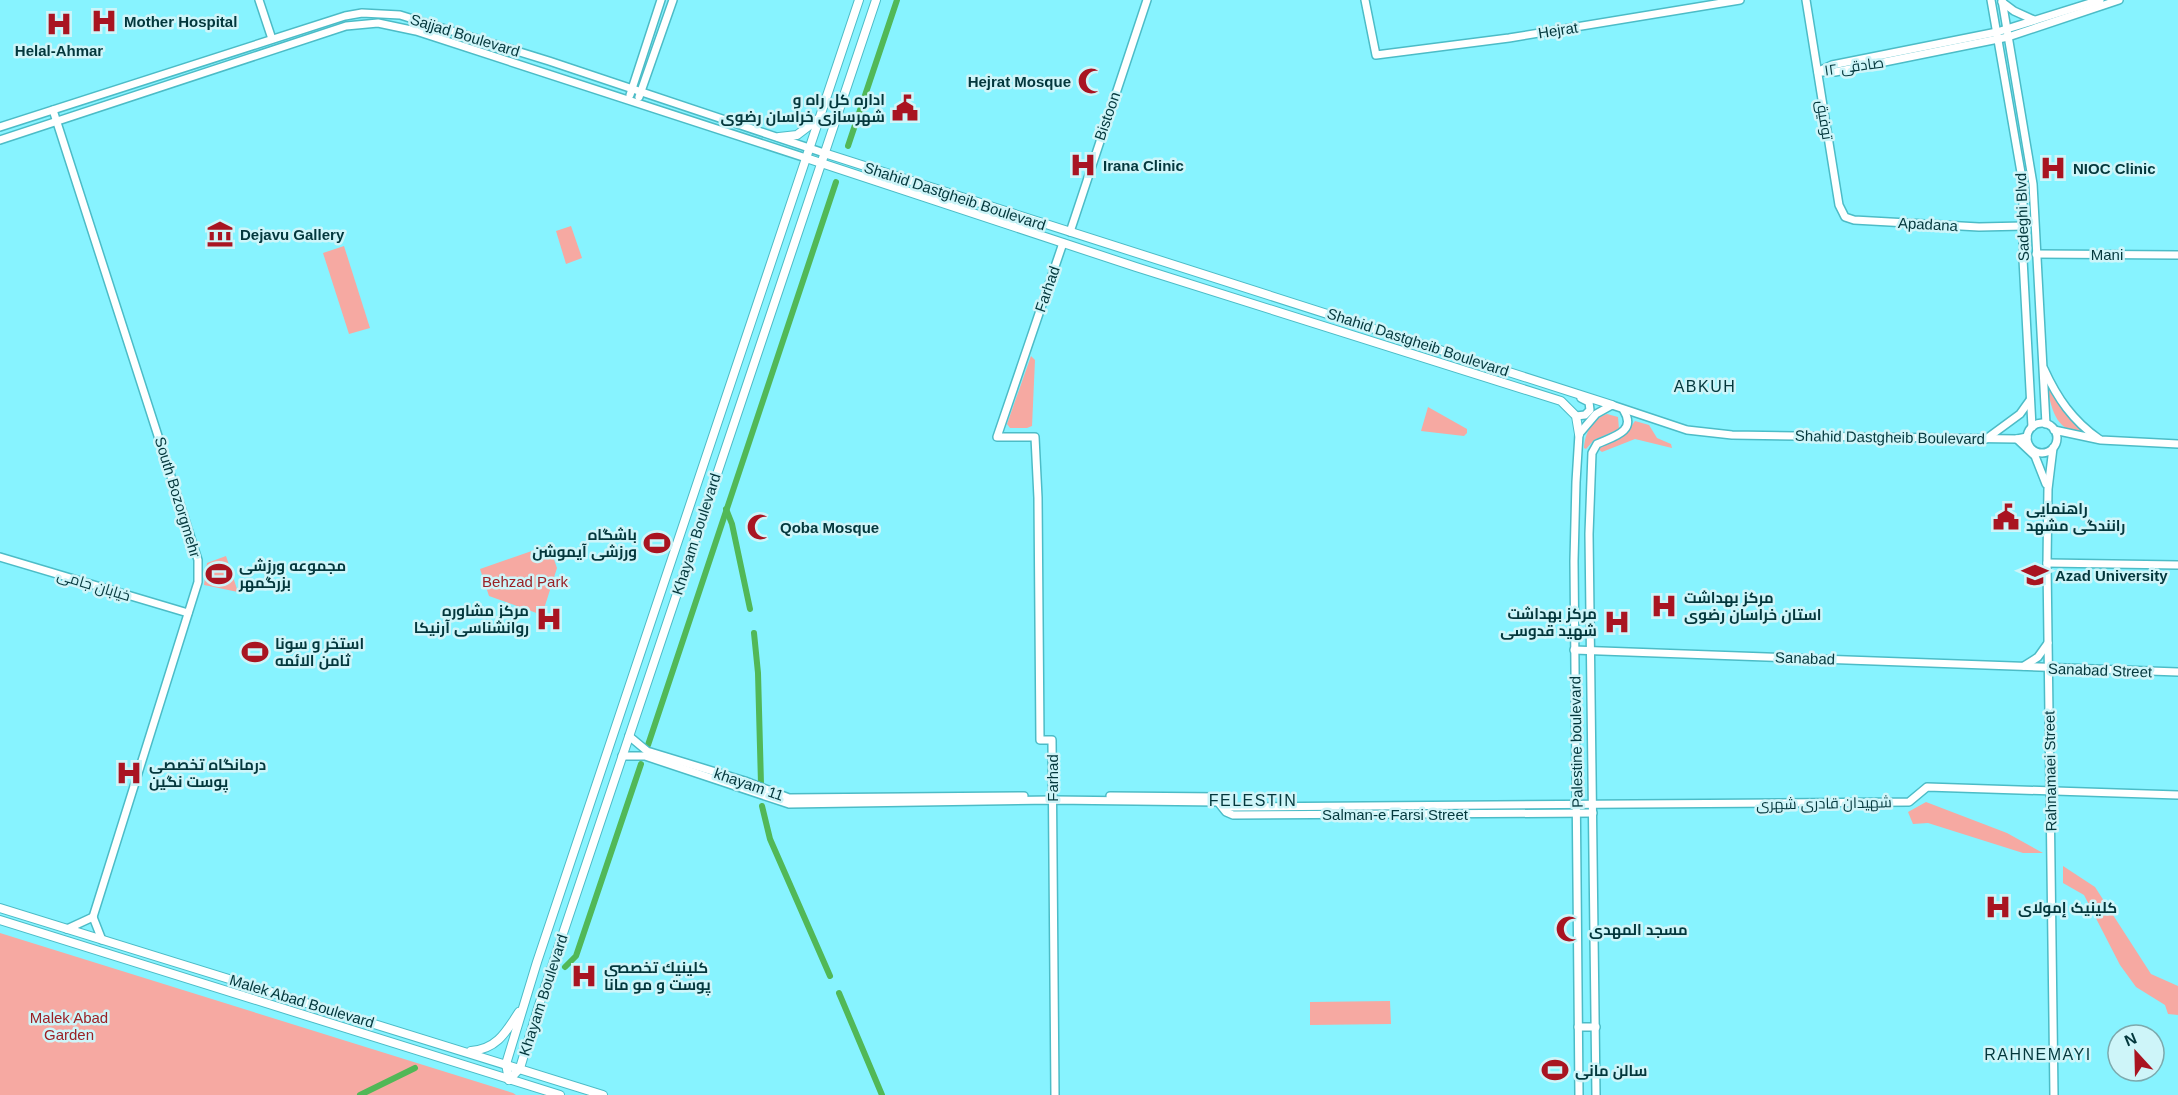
<svg xmlns="http://www.w3.org/2000/svg" width="2178" height="1095" viewBox="0 0 2178 1095" font-family="Arial,Cairo,sans-serif">
<style>
.green{fill:#f6a9a2}
.lines{fill:none;stroke-linecap:round;stroke-linejoin:round}
.canal{stroke:#51b857;stroke-width:6}
.secondary-casing{stroke:#4cbcc7;stroke-width:10}
.primary-casing{stroke:#4cbcc7;stroke-width:10}
.secondary{stroke:#fff;stroke-width:7}
.primary{stroke:#fff;stroke-width:8}
.labels{text-anchor:middle;dominant-baseline:central;stroke-width:5;stroke-linejoin:round;paint-order:stroke}
.poi-label{font-size:15px;font-weight:bold;fill:#03373c;stroke:#cef5f9;text-anchor:start}
.street-label{font-size:15px;fill:#03373c;stroke:#cef5f9}
.park-label{font-size:15px;fill:#9a2125;stroke:#cef5f9}
.neighbourhood-label{font-size:16px;letter-spacing:1.5px;fill:#03373c;stroke:#cef5f9}
</style>
<rect width="100%" height="100%" fill="#87f3ff"/>
<g class="green">
<polygon points="571,226 582,258 566,264 556,231"/>
<polygon points="344,246 370,328 349,334 323,253"/>
<polygon points="1031,356 1035,360 1032,426 1027,428 1010,428 1007,424"/>
<path d="M2046,385l41,51c-32,-7 -33,-20 -41,-51z"/>
<polygon points="1428,407 1467,429 1467,433 1464,436 1421,431"/>
<path d="M1607,414l11,3 1,12 -25,11 -8,9 -2,-1c1,-15 8,-29 23,-34z"/>
<polygon points="1635,421 1649,425 1657,438 1671,444 1672,448 1635,439 1602,452 1598,449 1626,434"/>
<polygon points="549,545 557,568 542,615 489,596 480,569"/>
<polygon points="226,556 238,592 204,585 207,563"/>
<polygon points="1926,802 2007,833 2043,853 2023,853 1928,823 1913,824 1908,812"/>
<polygon points="2063,866 2095,887 2151,974 2178,986 2178,1015 2168,1014 2165,1005 2136,987 2120,965 2084,895 2063,883"/>
<polygon points="0,933 513,1093 516,1095 0,1095"/>
<polygon points="1390,1001 1391,1024 1310,1025 1310,1002"/>
</g>
<g class="lines">
<g class="canal">
<polyline points="848,146 897,0"/>
<polyline points="726,509 732,524 750,609"/>
<polyline points="754,633 758,673 761,784"/>
<polyline points="648,745 836,182"/>
<polyline points="762,806 770,839 830,976"/>
<polyline points="565,967 576,956 641,764"/>
<polyline points="839,993 882,1095"/>
<polyline points="360,1095 415,1068"/>
</g>
<g class="secondary-casing">
<g id="secondary">
<polyline points="259,0 272,39"/>
<polyline points="1365,0 1376,55 1509,38 1740,0"/>
<polyline points="1806,0 1839,205 1845,217 1854,220 1979,227 2024,226"/>
<polyline points="1991,0 2023,184 2023,259 2032,427"/>
<polyline points="2002,0 2033,184 2046,424"/>
<polyline points="2002,2 2014,11 2034,20"/>
<polyline points="1821,70 1832,65 1997,32 2100,0"/>
<polyline points="1818,72 1835,72 2008,37 2119,0"/>
<polyline points="630,95 661,0"/>
<polyline points="639,97 673,0"/>
<polyline points="53,110 198,560 198,582 93,917"/>
<polyline points="0,127 345,16 362,13 400,15 549,61 824,153"/>
<polyline points="0,140 346,26 378,23 416,31 806,158"/>
<polyline points="1070,232 1147,0"/>
<polyline points="2036,254 2178,255"/>
<path d="M2044,369c13,29 29,52 55,70"/>
<polyline points="1576,416 1585,415 1590,410 1589,402 1581,398"/>
<circle cx="2042" cy="438" r="15"/>
<polyline points="2054,430 2101,440 2178,444"/>
<polyline points="1986,439 2020,414 2030,400"/>
<polyline points="2017,439 2035,456 2046,484"/>
<polyline points="2053,448 2048,489 2047,563 2054,1095"/>
<polyline points="0,557 188,613"/>
<polyline points="2047,563 2178,565"/>
<polyline points="1574,650 2178,672"/>
<polyline points="2024,666 2038,657 2048,643"/>
<polyline points="629,736 647,751 745,781 789,798 1024,796"/>
<polyline points="622,756 645,756 789,804 1053,800 1218,802"/>
<polyline points="1110,796 1219,797"/>
<polyline points="1219,797 1230,807 1909,802 1927,787 2178,795"/>
<polyline points="1218,802 1226,812 1233,815 1593,813"/>
<polyline points="93,917 102,940"/>
<polyline points="67,929 93,917"/>
<polyline points="1578,1027 1596,1027"/>
<polyline points="1055,1095 1052,740 1040,740 1038,498 1035,437 997,437 1063,243"/>
<polyline points="1579,1095 1574,561 1576,482 1579,434 1596,414 1612,405 1687,430 1732,435 2017,439 2027,437"/>
<path d="M1596,1095l-7,-561 3,-81 5,-9c15,-7 40,-12 27,-33"/>
</g>
</g>
<g class="primary-casing">
<g id="primary">
<polyline points="779,137 797,135 818,119"/>
<polyline points="824,153 1612,405"/>
<polyline points="806,158 1136,267 1561,401 1576,416 1579,434"/>
<polyline points="0,908 603,1095"/>
<polyline points="0,920 560,1095"/>
<path d="M471,1051c26,-2 35,-19 48,-39"/>
<polyline points="509,1080 520,1068 539,1005 876,0"/>
<polyline points="509,1080 506,1064 537,962 859,0"/>
</g>
</g>
<use href="#secondary" class="secondary"/>
<use href="#primary" class="primary"/>
</g>
<defs>
<g id="hospital-bare" transform="scale(2.07)"><path d="M-5-5h3v3.5h4V-5h3V5h-3V1.5h-4V5h-3Z" fill="#a91421" stroke="#cef5f9" stroke-width="2.5" paint-order="stroke"/></g>
<g id="mosque-bare" transform="scale(2.07)"><path d="M3.5-4.9A6 6 0 1 0 3.5 4.9A5 5 0 1 1 3.5-4.9Z" fill="#a91421" stroke="#cef5f9" stroke-width="2.5" paint-order="stroke"/></g>
<g id="civic-bare" transform="scale(2.07)"><path d="M-.6-6.5H3V-4.5H.6V-3L4-1V1h2V6H-6V1h2V-1L-.6-3ZM-1.2 2.5V6h2.4V2.5Z" fill="#a91421" stroke="#cef5f9" stroke-width="2.5" paint-order="stroke"/></g>
<g id="museum-bare" transform="scale(2.07)"><path d="M0-6L6-3V-2H-6V-3ZM-5-1h2V3h-2ZM-1-1h2V3h-2ZM3-1h2V3H3ZM-6 4H6V6H-6Z" fill="#a91421" stroke="#cef5f9" stroke-width="2.5" paint-order="stroke"/></g>
<g id="stadium-bare" transform="scale(2.07)"><path d="M0-5a6.5 5 0 1 0 0 10a6.5 5 0 1 0 0-10ZM-3.5-1.8h7v3.6h-7Z" fill="#a91421" stroke="#cef5f9" stroke-width="2.5" paint-order="stroke"/></g>
<g id="university-bare" transform="scale(2.07)"><path d="M0-5L7-2L0 1L-7-2ZM-4 1L0 2.5L4 1V4Q0 6-4 4Z" fill="#a91421" stroke="#cef5f9" stroke-width="2.5" paint-order="stroke"/></g>
</defs>
<g fill-rule="evenodd">
<use href="#hospital-bare" x="104" y="21"/>
<use href="#hospital-bare" x="59" y="24"/>
<use href="#mosque-bare" x="1091" y="81"/>
<use href="#civic-bare" x="905" y="108"/>
<use href="#hospital-bare" x="1083" y="165"/>
<use href="#hospital-bare" x="2053" y="168"/>
<use href="#museum-bare" x="220" y="234"/>
<use href="#civic-bare" x="2006" y="517"/>
<use href="#mosque-bare" x="760" y="527"/>
<use href="#stadium-bare" x="657" y="543"/>
<use href="#stadium-bare" x="219" y="574"/>
<use href="#university-bare" x="2035" y="575"/>
<use href="#hospital-bare" x="1664" y="606"/>
<use href="#hospital-bare" x="549" y="619"/>
<use href="#hospital-bare" x="1617" y="622"/>
<use href="#stadium-bare" x="255" y="652"/>
<use href="#hospital-bare" x="129" y="773"/>
<use href="#hospital-bare" x="1998" y="907"/>
<use href="#mosque-bare" x="1569" y="929"/>
<use href="#hospital-bare" x="584" y="976"/>
<use href="#stadium-bare" x="1555" y="1070"/>
</g>
<g class="labels">
<g class="poi-label">
<text x="124" y="21">Mother Hospital</text>
<text x="59" y="50" text-anchor="middle">Helal-Ahmar</text>
<text x="1071" y="81" text-anchor="end">Hejrat Mosque</text>
<text x="885" y="99" text-anchor="end">اداره کل راه و<tspan x="885" dy="17">شهرسازی خراسان رضوی</tspan></text>
<text x="1103" y="165">Irana Clinic</text>
<text x="2073" y="168">NIOC Clinic</text>
<text x="240" y="234">Dejavu Gallery</text>
<text x="2026" y="508">راهنمایی<tspan x="2026" dy="17">رانندگی مشهد</tspan></text>
<text x="780" y="527">Qoba Mosque</text>
<text x="637" y="534" text-anchor="end">باشگاه<tspan x="637" dy="17">ورزشی آیموشن</tspan></text>
<text x="239" y="565">مجموعه ورزشی<tspan x="239" dy="17">بزرگمهر</tspan></text>
<text x="2055" y="575">Azad University</text>
<text x="1684" y="597">مرکز بهداشت<tspan x="1684" dy="17">استان خراسان رضوی</tspan></text>
<text x="529" y="610" text-anchor="end">مرکز مشاوره<tspan x="529" dy="17">روانشناسی آرنیکا</tspan></text>
<text x="1597" y="613" text-anchor="end">مرکز بهداشت<tspan x="1597" dy="17">شهید قدوسی</tspan></text>
<text x="275" y="643">استخر و سونا<tspan x="275" dy="17">ثامن الائمه</tspan></text>
<text x="149" y="764">درمانگاه تخصصی<tspan x="149" dy="17">پوست نگین</tspan></text>
<text x="2018" y="907">کلینیک إمولای</text>
<text x="1589" y="929">مسجد المهدی</text>
<text x="604" y="967">كلينيك تخصصي<tspan x="604" dy="17">پوست و مو مانا</tspan></text>
<text x="1575" y="1070">سالن مانی</text>
</g>
<g class="street-label">
<text transform="translate(1558 30) rotate(-9)">Hejrat</text>
<text transform="translate(465 35) rotate(17)">Sajjad Boulevard</text>
<text transform="translate(1854 66) rotate(-8)">صادقی ۱۲</text>
<text transform="translate(1107 116) rotate(-71)">Bistoon</text>
<text transform="translate(1825 120) rotate(81)">توفیق</text>
<text transform="translate(955 196) rotate(18)">Shahid Dastgheib Boulevard</text>
<text transform="translate(2022 217) rotate(-92)">Sadeghi Blvd</text>
<text transform="translate(1928 224) rotate(3)">Apadana</text>
<text x="2107" y="254">Mani</text>
<text transform="translate(1047 289) rotate(-71)">Farhad</text>
<text transform="translate(1418 342) rotate(18)">Shahid Dastgheib Boulevard</text>
<text transform="translate(1890 437) rotate(1)">Shahid Dastgheib Boulevard</text>
<text transform="translate(178 497) rotate(73)">South Bozorgmehr</text>
<text transform="translate(696 534) rotate(-72)">Khayam Boulevard</text>
<text transform="translate(94 585) rotate(17)">خیابان جامی</text>
<text transform="translate(1805 658) rotate(2)">Sanabad</text>
<text transform="translate(2100 670) rotate(2)">Sanabad Street</text>
<text transform="translate(1576 742) rotate(-91)">Palestine boulevard</text>
<text transform="translate(2050 771) rotate(-91)">Rahnamaei Street</text>
<text transform="translate(1052 778) rotate(-90)">Farhad</text>
<text transform="translate(749 784) rotate(19)">khayam 11</text>
<text transform="translate(1824 803) rotate(-1)">شهیدان قادری شهری</text>
<text x="1395" y="814">Salman-e Farsi Street</text>
<text transform="translate(543 995) rotate(-72)">Khayam Boulevard</text>
<text transform="translate(302 1001) rotate(17)">Malek Abad Boulevard</text>
</g>
<g class="park-label">
<text x="525" y="581">Behzad Park</text>
<text x="69" y="1017">Malek Abad<tspan x="69" dy="17">Garden</tspan></text>
</g>
<g class="neighbourhood-label">
<text x="1705" y="386">ABKUH</text>
<text x="1253" y="800">FELESTIN</text>
<text x="2038" y="1054">RAHNEMAYI</text>
</g>
</g>
<g transform="translate(2136 1053) rotate(338)"><circle r="28" fill="#cef5f9" stroke="#7da9ad" stroke-width="1.5"/>
<path d="M0-4.5L10 22L0 15L-10 22Z" fill="#a91421"/>
<text y="-9" font-size="16" font-weight="bold" text-anchor="middle" fill="#03373c">N</text>
</g>
</svg>
